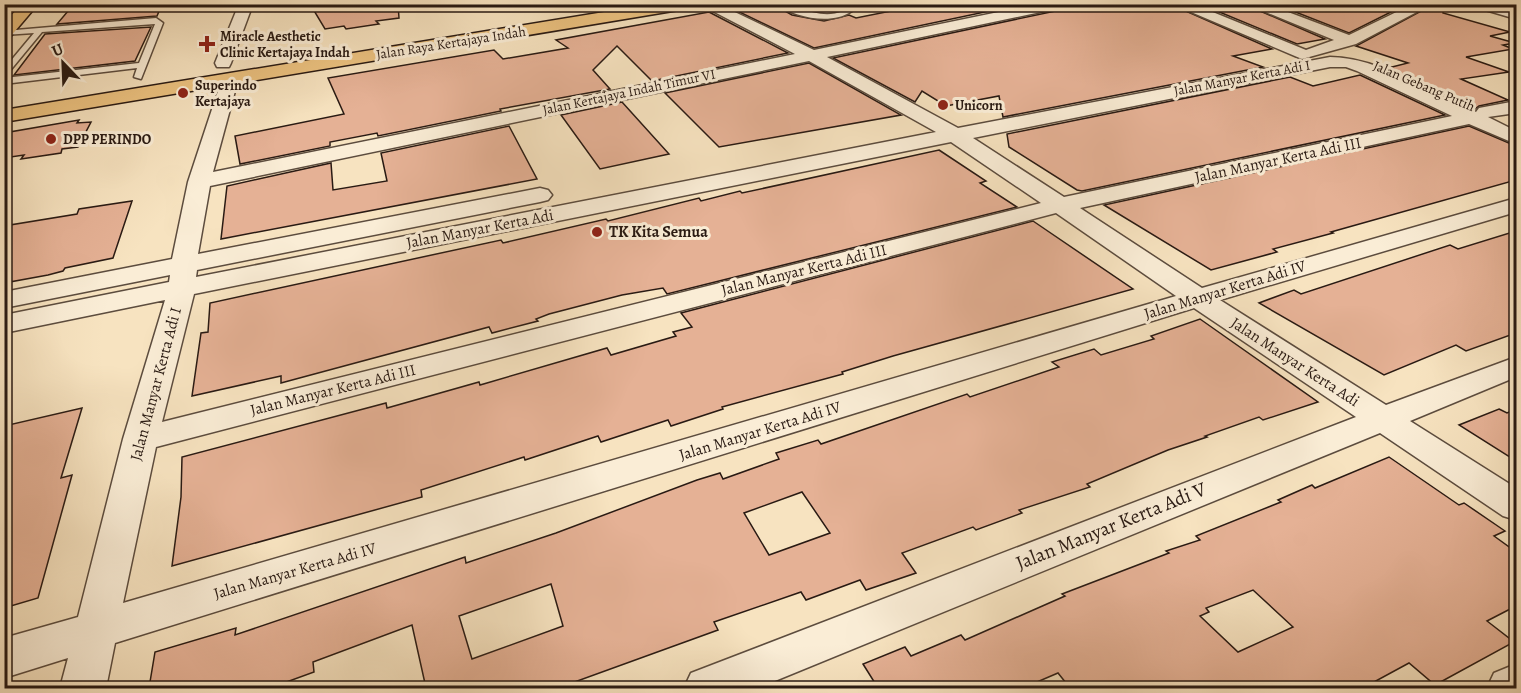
<svg xmlns="http://www.w3.org/2000/svg" width="1521" height="693" viewBox="0 0 1521 693" font-family="Alegreya,serif">
<style>
.building{fill:#e5b195;stroke:#291a13;stroke-width:1.5;fill-rule:evenodd}
.lines{fill:none;stroke-linecap:round;stroke-linejoin:round}
.lane-casing{stroke:#5c4c3e;stroke-width:3}
.street-casing{stroke:#5c4c3e;stroke-width:3}
.primary-casing{stroke:#291a13;stroke-width:3}
.lane{fill:#faedd6;fill-rule:evenodd}
.street{fill:#faedd6;fill-rule:evenodd}
.primary{fill:#ecc280;fill-rule:evenodd}
.poi-dot{fill:#8f2418;stroke:#faedd6;stroke-width:2}
.labels{text-anchor:middle;dominant-baseline:central;stroke-width:6;stroke-linejoin:round;paint-order:stroke}
.far-poi-label{font-size:14px;font-weight:bold;fill:#291a13;stroke:#faedd6;text-anchor:start}
.far-street-label{font-size:14px;fill:#291a13;stroke:#faedd6}
.street-label{font-size:16px;fill:#291a13;stroke:#faedd6}
.poi-label{font-size:16px;font-weight:bold;fill:#291a13;stroke:#faedd6;text-anchor:start}
.near-street-label{font-size:20px;fill:#291a13;stroke:#faedd6}
</style>
<rect width="100%" height="100%" fill="#f7e3c0"/>
<filter id="stains"><feTurbulence type="fractalNoise" baseFrequency=".00333" numOctaves="4"/><feColorMatrix values="0 0 0 0 .2 0 0 0 0 .09 0 0 0 0 .02 0 0 0 .5 -.17"/></filter>
<radialGradient id="worn" r=".72"><stop offset=".6" stop-color="#630" stop-opacity="0"/><stop offset="1" stop-color="#630" stop-opacity=".3"/></radialGradient>
<g class="building">
<polygon points="74,4 162,4 157,16 57,24"/>
<polygon points="310,4 398,4 399,18 376,21 379,24 346,29 344,26 325,29"/>
<polygon points="747,4 773,4 792,15 824,21 849,15 856,18 926,4 1023,4 814,48 731,8"/>
<polygon points="793,4 825,4 838,10 817,11"/>
<polygon points="1069,4 1170,4 1272,49 1233,56 1263,67 1003,117 999,96 946,106 922,91 915,102 833,58 1060,10"/>
<polygon points="1200,4 1244,4 1325,39 1297,44"/>
<polygon points="1275,4 1407,4 1349,33"/>
<polygon points="1434,4 1444,4 1443,13 1510,32 1490,36 1515,43 1503,45 1513,49 1466,57 1509,72 1461,79 1508,100 1479,106 1475,109 1388,68 1408,63 1356,46"/>
<polygon points="709,12 788,53 652,81 617,46 593,70 610,89 500,109 501,111 378,136 377,133 330,142 330,146 240,164 235,136 344,114 328,78 494,50 503,59 568,48 556,40"/>
<polygon points="151,27 135,61 14,75 45,34"/>
<polygon points="809,63 901,115 719,147 665,93"/>
<polygon points="1360,75 1445,115 1082,191 1077,190 1009,147 1007,134 1290,77 1313,86"/>
<polygon points="622,102 669,154 600,169 561,115"/>
<polygon points="79,120 77,123 91,122 78,147 62,149 61,153 21,159 24,155 4,158 4,133"/>
<polygon points="509,126 537,179 221,239 227,186 331,163 333,190 387,181 381,153"/>
<polygon points="1469,126 1516,146 1516,180 1331,232 1333,233 1273,249 1277,252 1211,270 1104,205"/>
<polygon points="939,150 986,181 980,183 1017,207 667,294 663,288 622,295 549,314 536,319 538,321 492,333 489,327 281,383 281,376 192,396 201,333 208,332 210,303 501,240 503,243 606,219 608,221 699,198 701,201 740,191 742,193"/>
<polygon points="132,201 113,258 65,268 63,271 48,275 4,283 4,226 77,214 79,209"/>
<polygon points="1033,221 1133,289 893,356 842,372 843,374 722,407 723,409 671,426 668,420 601,442 598,436 525,460 524,457 421,490 422,497 172,566 181,497 182,457 386,403 387,408 479,382 480,385 607,348 611,355 676,336 673,332 692,327 681,313"/>
<polygon points="1516,231 1516,333 1466,351 1456,345 1384,375 1259,303 1294,290 1301,294 1450,245 1458,249"/>
<path d="M1200,319l118,83 -55,18 -4,-3 -54,19 2,1 -39,13 -81,34 3,3 -71,23 3,3 -46,17 -3,-3 -71,26 14,20 -50,17 -6,-10 -54,20 -5,-8 -87,30 4,8 -160,58h-132l-14,-63 -99,37 1,10 -44,16h-121l6,-36 81,-24 -1,7 230,-78 1,6 90,-30 141,-53 23,-7 3,6 56,-20 -3,-6 42,-13 3,4 146,-50 3,3 89,-30 -7,-5 42,-13 7,6 53,-16 -3,-3zM802,492l28,41 -61,22 -25,-42zM551,584l12,42 -91,33 -13,-43z"/>
<polygon points="82,408 61,478 72,475 38,598 4,608 4,426"/>
<polygon points="1499,409 1507,413 1516,409 1516,461 1459,425"/>
<path d="M1389,457l70,48 5,-2 41,28 -11,5 22,16v54l-29,15 27,21 -79,43 -26,-22 -46,25h-293l-12,-15 -35,15h-145l-15,-24 42,-17 6,9 50,-21 4,5 100,-44 -3,-2 107,-41 -3,-2 34,-11 -4,-4 85,-34 -3,-2 34,-15 3,3zM1253,590l40,37 -55,25 -38,-36 9,-4 -3,-4z"/>
</g>
<g class="lines">
<g class="lane-casing">
<g id="lane">
<path d="M775,4c23,0 44,17 68,7l-9,-7h9l9,7c-21,15 -57,6 -77,-7z"/>
<polygon points="156,18 163,23 141,79 134,77 137,68 4,84 4,78 139,63 155,24 42,32 4,78 4,69 34,33 4,35 4,31"/>
</g>
</g>
<g class="street-casing">
<g id="street">
<polygon points="239,4 253,4 231,63 229,67 217,67 215,63"/>
<path d="M699,4h19l96,46 223,-46h30l-7,4 -233,49 131,71 372,-71c50,0 100,37 146,55l3,-4 37,-7v12l-28,4 28,14v13l-47,-20 -389,84 122,80 314,-90v14l-296,88 166,105 130,-48v20l-106,44 106,67v32l-13,-4 -123,-83 -622,255h-74l7,-15 665,-256 -162,-109 -1079,335 -9,45h-46l8,-30 -64,20v-40l74,-21 45,-178 42,-139 -161,33v-18l165,-33 1,-7 -166,33v-16l168,-33 16,-77 35,-106h12l3,4 -25,92 582,-118zM809,61l127,71 -740,145 1,-7 343,-68 8,-2 4,-5 -4,-5 -8,-2 -342,66 12,-68zM1330,67h16l11,4 95,45 -388,81 -91,-59zM951,142l90,61 -879,219 32,-128zM1056,213l120,83 -1053,307 33,-156z"/>
<polygon points="1172,4 1193,4 1306,50 1334,40 1246,4 1267,4 1349,35 1413,4 1432,4 1356,44 1302,59"/>
<polygon points="1473,4 1497,4 1516,10 1516,19 1475,7"/>
<polygon points="1516,664 1516,688 1487,688 1494,673"/>
</g>
</g>
<g class="primary-casing">
<g id="primary">
<polygon points="22,4 38,4 10,37 4,38 4,23"/>
<polygon points="653,4 692,4 685,9 4,122 4,110"/>
</g>
</g>
<use href="#lane" class="lane"/>
<use href="#street" class="street"/>
<use href="#primary" class="primary"/>
</g>
<g class="poi-dot">
<path d="M204 35h6v6h6v6h-6v6h-6v-6h-6v-6h6z"/>
<circle cx="183" cy="93" r="6"/>
<circle cx="943" cy="105" r="6"/>
<circle cx="51" cy="139" r="6"/>
<circle cx="597" cy="232" r="6"/>
</g>
<g class="labels">
<g class="far-poi-label">
<text x="220" y="36">Miracle Aesthetic<tspan x="220" dy="16">Clinic Kertajaya Indah</tspan></text>
<text x="195" y="85">Superindo<tspan x="195" dy="16">Kertajaya</tspan></text>
<text x="955" y="105">Unicorn</text>
<text x="63" y="139">DPP PERINDO</text>
</g>
<g class="far-street-label">
<text transform="translate(451 43) rotate(-9)">Jalan Raya Kertajaya Indah</text>
<text transform="translate(1242 78) rotate(-11)">Jalan Manyar Kerta Adi I</text>
<text transform="translate(1424 86) rotate(23)">Jalan Gebang Putih</text>
<text transform="translate(629 92) rotate(-12)">Jalan Kertajaya Indah Timur VI</text>
</g>
<g class="street-label">
<text transform="translate(1278 160) rotate(-12)">Jalan Manyar Kerta Adi III</text>
<text transform="translate(480 229) rotate(-11)">Jalan Manyar Kerta Adi</text>
<text transform="translate(804 270) rotate(-14)">Jalan Manyar Kerta Adi III</text>
<text transform="translate(1225 290) rotate(-17)">Jalan Manyar Kerta Adi IV</text>
<text transform="translate(1295 362) rotate(33)">Jalan Manyar Kerta Adi</text>
<text transform="translate(156 384) rotate(-75)">Jalan Manyar Kerta Adi I</text>
<text transform="translate(333 390) rotate(-14)">Jalan Manyar Kerta Adi III</text>
<text transform="translate(760 431) rotate(-17)">Jalan Manyar Kerta Adi IV</text>
<text transform="translate(295 571) rotate(-16)">Jalan Manyar Kerta Adi IV</text>
</g>
<g class="poi-label">
<text x="609" y="232">TK Kita Semua</text>
</g>
<g class="near-street-label">
<text transform="translate(1111 526) rotate(-22)">Jalan Manyar Kerta Adi V</text>
</g>
</g>
<rect width="1521" height="693" fill="none" stroke="#f7e3c0" stroke-width="24"/>
<rect x="6" y="6" width="1509" height="681" fill="none" stroke="#291a13" stroke-width="3"/>
<rect x="12" y="12" width="1497" height="669" fill="none" stroke="#291a13" stroke-width="1.5"/>
<g transform="translate(63 63) rotate(337)" stroke="#faedd6" stroke-width="4.5" paint-order="stroke">
<path d="M0-4.5L10 22L0 15L-10 22Z" fill="#291a13"/>
<text y="-9" font-size="16" font-weight="bold" text-anchor="middle" fill="#291a13">U</text>
</g>
<rect width="100%" height="100%" filter="url(#stains)"/>
<rect width="100%" height="100%" fill="url(#worn)"/>
</svg>
